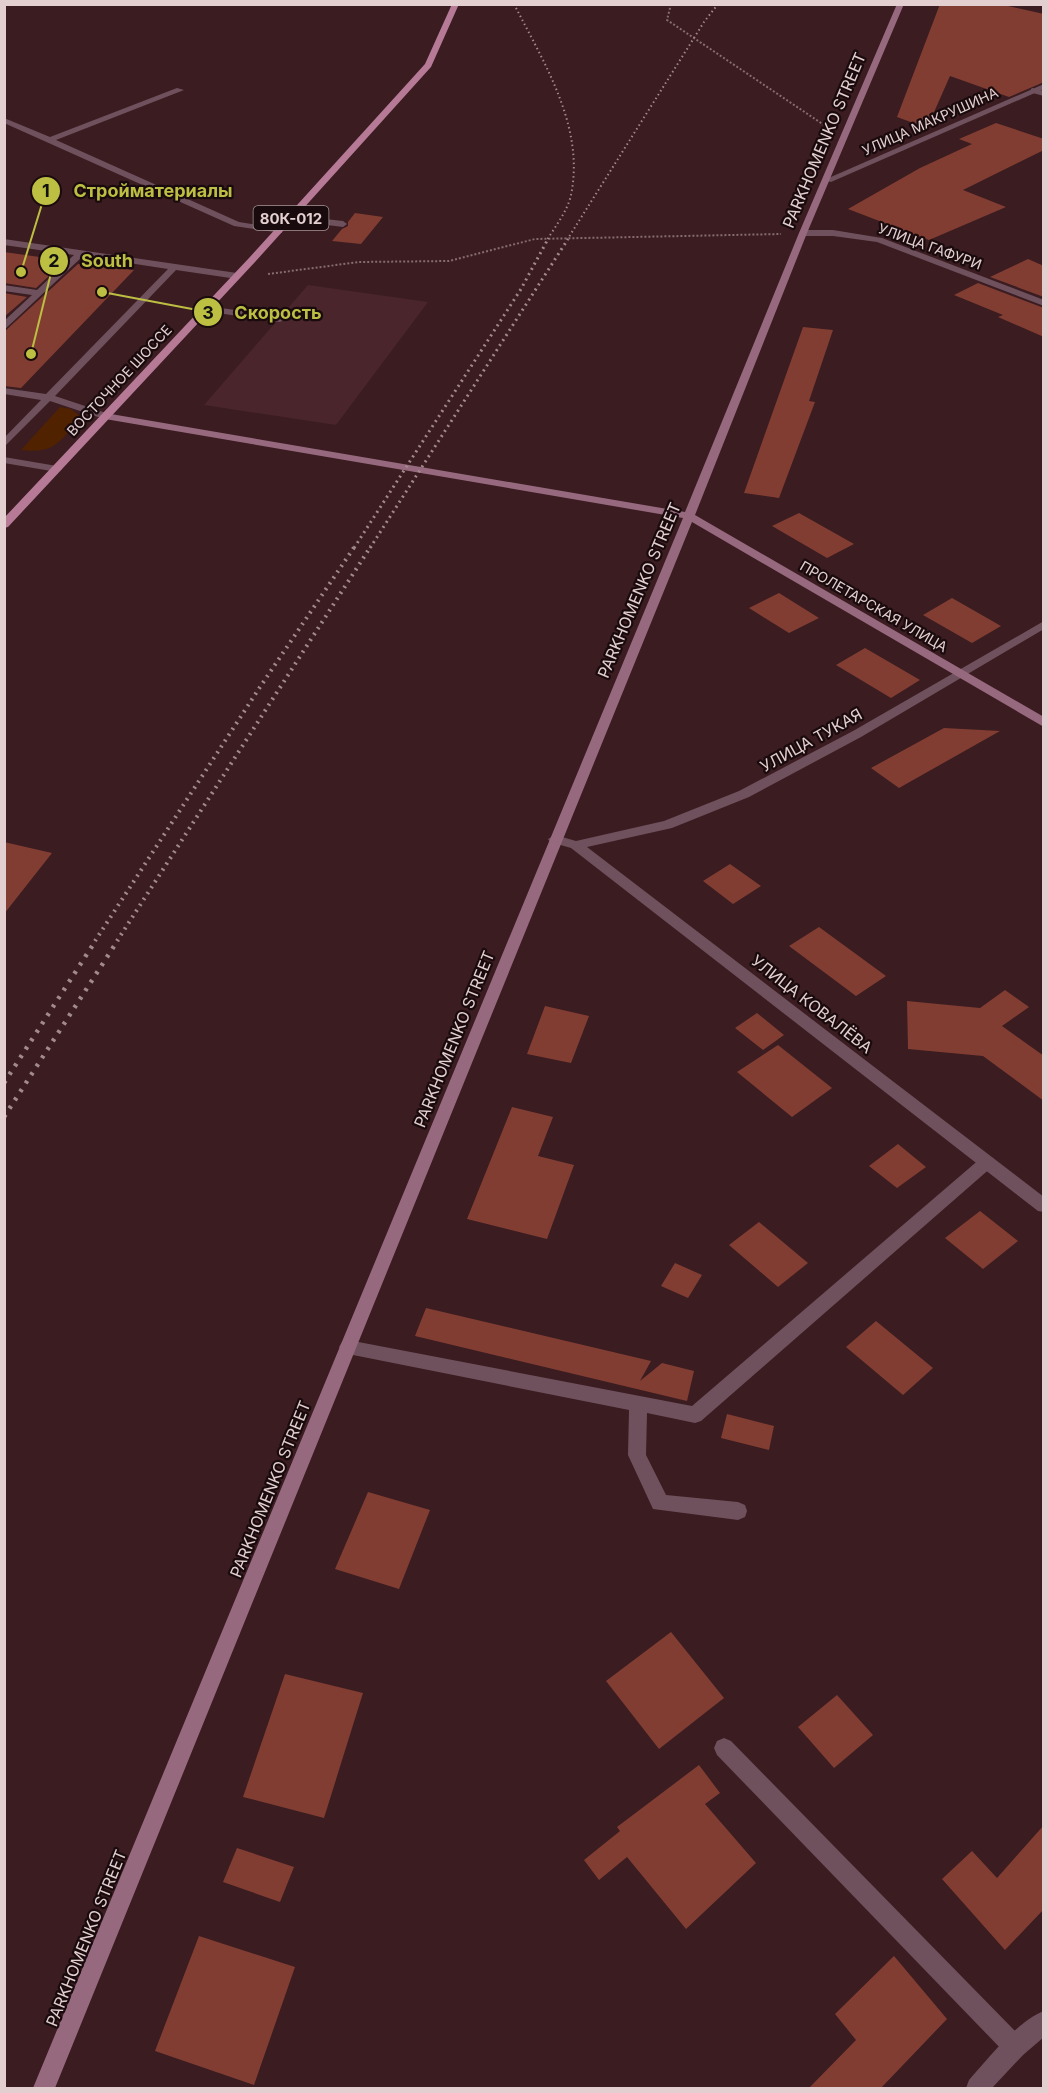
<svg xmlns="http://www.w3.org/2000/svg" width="1048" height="2093" viewBox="0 0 1048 2093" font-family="Inter,sans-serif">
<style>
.built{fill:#4a252c}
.green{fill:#512200}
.building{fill:#823d32}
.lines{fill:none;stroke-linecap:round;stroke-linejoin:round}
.path{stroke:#866c70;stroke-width:2;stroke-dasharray:2 2;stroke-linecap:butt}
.service{fill:#6f515e;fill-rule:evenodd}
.minor{fill:#6f515e;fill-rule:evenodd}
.secondary{fill:#97697e;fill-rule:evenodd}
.primary{fill:#b67a96;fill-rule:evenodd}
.rail-far3{stroke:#a1898c;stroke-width:2;stroke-dasharray:1.5 3;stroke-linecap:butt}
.rail-far2{stroke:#a1898c;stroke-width:3;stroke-dasharray:2 4;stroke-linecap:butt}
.rail-far1{stroke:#a1898c;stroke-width:4;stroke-dasharray:2 5;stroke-linecap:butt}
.rail{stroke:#a1898c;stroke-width:4.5;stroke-dasharray:3 7;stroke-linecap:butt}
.labels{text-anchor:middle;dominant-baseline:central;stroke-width:4.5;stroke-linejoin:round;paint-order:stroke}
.far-street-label{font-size:14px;fill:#e3ced0;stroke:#190b0d}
.shield{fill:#190b0d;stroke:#a69496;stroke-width:1.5}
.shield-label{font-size:15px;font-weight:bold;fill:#e3ced0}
.street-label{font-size:16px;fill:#e3ced0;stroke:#190b0d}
.leader{fill:none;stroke:#bdbf43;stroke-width:2}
.callout-dot{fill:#bdbf43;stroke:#190b0d;stroke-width:2}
.mark-label{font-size:18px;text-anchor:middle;font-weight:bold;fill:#111}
.callout-label{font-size:18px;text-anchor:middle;font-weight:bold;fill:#bdbf43;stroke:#190b0d;stroke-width:4.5;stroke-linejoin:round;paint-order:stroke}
</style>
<rect width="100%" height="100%" fill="#3a1c21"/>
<polygon class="built" points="308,285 428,302 336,425 204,405"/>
<path class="green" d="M60,407l11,2 10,8c-21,24 -25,37 -60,33z"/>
<g class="building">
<polygon points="940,4 999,4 1044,14 1044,82 1009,97 950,76 927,128 897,117"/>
<polygon points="996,123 1044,139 1044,150 963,190 1006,207 929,240 848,209 920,168 972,144 959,139"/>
<polygon points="355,213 383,217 361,244 332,241 342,229 348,226 348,222"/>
<polygon points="4,252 54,259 52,260 64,262 36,288 4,283"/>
<polygon points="1028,259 1044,266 1044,297 990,277"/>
<polygon points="78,264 134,270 21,388 4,386 4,332"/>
<polygon points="978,283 1044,308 1044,337 998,317 1003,315 954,295"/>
<polygon points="4,293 27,297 4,317"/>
<polygon points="803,327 833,330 809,401 815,402 779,498 744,493"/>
<polygon points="799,513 854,544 827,558 772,526"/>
<polygon points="779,593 819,618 789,633 749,608"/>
<polygon points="952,598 1001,626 972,643 923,615"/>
<polygon points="865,648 920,680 891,698 836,665"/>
<polygon points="944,728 1000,731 899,788 871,768"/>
<polygon points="4,842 52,853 4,914"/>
<polygon points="730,864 761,886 733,904 703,881"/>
<polygon points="819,927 886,976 856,996 789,946"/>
<polygon points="1005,990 1029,1007 1002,1026 1044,1056 1044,1101 983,1056 908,1049 907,1001 980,1008"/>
<polygon points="545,1006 589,1016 571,1063 527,1054"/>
<polygon points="757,1013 784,1035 763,1050 735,1028"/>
<polygon points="778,1045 832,1088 792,1117 737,1072"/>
<polygon points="512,1107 553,1117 538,1156 574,1165 547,1239 467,1219"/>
<polygon points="898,1144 926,1167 897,1188 869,1166"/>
<polygon points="980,1211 1018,1241 983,1269 945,1238"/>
<polygon points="759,1222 808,1263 778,1287 729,1245"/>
<polygon points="675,1263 702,1275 688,1298 661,1286"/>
<polygon points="426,1308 651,1361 640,1381 662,1363 694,1371 687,1401 415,1336"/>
<polygon points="876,1321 933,1368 903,1395 846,1347"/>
<polygon points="727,1414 774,1426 769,1450 721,1438"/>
<polygon points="368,1492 430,1510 399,1589 335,1569"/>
<polygon points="671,1632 724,1698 659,1749 606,1681"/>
<polygon points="285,1674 363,1693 324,1818 243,1797"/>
<polygon points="837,1695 873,1735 834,1768 798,1727"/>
<polygon points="699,1765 720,1793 705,1804 756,1863 686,1929 627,1857 599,1880 584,1860 620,1831 617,1827"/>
<polygon points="1044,1825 1044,1909 1005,1950 942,1879 972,1851 997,1878"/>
<polygon points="237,1848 294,1867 280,1902 223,1882"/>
<polygon points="199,1936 295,1967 254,2085 155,2051"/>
<polygon points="894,1956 947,2019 881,2088 809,2088 856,2040 835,2014"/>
</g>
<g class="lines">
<g class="path">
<polyline points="671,4 667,20 827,127"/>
<polyline points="268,274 359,262 449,261 535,239 781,234"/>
</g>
<g class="service">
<polygon points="177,88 184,90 56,140 239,222 282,229 282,233 234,226 4,123 4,118 50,137"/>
<polygon points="1032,88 1044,91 1044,96 1029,92"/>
<polygon points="290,215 343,221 347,224 343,227 287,220 286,218"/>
<polygon points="4,239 237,273 241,276 237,279 176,270 55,396 109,414 109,418 101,418 50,401 4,447 4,438 41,400 4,394 4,388 46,394 168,269 83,256 4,330 4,321 32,295 4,291 4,285 37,290 74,255 4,245"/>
<polygon points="206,306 280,316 285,319 280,322 203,311 201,309"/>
<polygon points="4,457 57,466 62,469 57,472 4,463"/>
<polygon points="987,1156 993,1158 995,1162 993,1166 701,1421 695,1423 647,1413 646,1455 666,1495 738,1502 745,1505 747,1511 745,1517 738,1520 653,1509 628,1455 629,1410 348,1354 342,1352 339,1347 342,1342 348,1340 692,1406 981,1158"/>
<polygon points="724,1738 731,1741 1023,2039 1026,2047 1023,2055 1015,2058 1007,2055 717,1755 714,1748 717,1741"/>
</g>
<g class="minor">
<polygon points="1044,84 1044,89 831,182 824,180"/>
<polygon points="833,230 882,238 1044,300 1044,306 877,242 833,236 803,236 799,233 803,230"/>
<polygon points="1044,621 1044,629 861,737 749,797 672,828 587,847 1044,1197 1044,1212 1038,1211 571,848 550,842 548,839 555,835 576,841 664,821 739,791 853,731"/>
<path d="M1044,2011v26l-21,18 -31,33h-26l3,-8c20,-22 47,-58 75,-69z"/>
</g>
<polygon class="secondary" points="897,4 904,4 807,233 695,515 1044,717 1044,727 692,522 55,2088 33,2088 683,518 105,419 100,416 105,413 685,512 799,233"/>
<polygon class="primary" points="452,4 459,4 431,67 255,262 8,527 4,528 4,518 249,258 425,64"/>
<g class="rail-far3">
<path d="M514,4c30,59 71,123 57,191 -3,15 -16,32 -24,45"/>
<polyline points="567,240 704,22 718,4"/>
</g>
<g class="rail-far2">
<polyline points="354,548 521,289 548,239"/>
<polyline points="370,548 568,239"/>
</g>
<g class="rail-far1">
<polyline points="95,941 260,687 355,546"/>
<polyline points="117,941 371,546"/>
</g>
<g class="rail">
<polyline points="4,1083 96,940"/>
<polyline points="4,1117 118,940"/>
</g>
</g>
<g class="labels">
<g class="far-street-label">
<text transform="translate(930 121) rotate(-24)">УЛИЦА МАКРУШИНА</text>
<text transform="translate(930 246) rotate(20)">УЛИЦА ГАФУРИ</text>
<text transform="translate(119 380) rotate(-47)">ВОСТОЧНОЕ ШОССЕ</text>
<text transform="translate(874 606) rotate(30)">ПРОЛЕТАРСКАЯ УЛИЦА</text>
</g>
<rect class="shield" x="253.5" y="206" width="75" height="24" rx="4.5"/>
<g class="shield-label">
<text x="291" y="218">80К-012</text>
</g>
<g class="street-label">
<text transform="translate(824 140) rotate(-67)">PARKHOMENKO STREET</text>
<text transform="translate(639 590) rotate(-67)">PARKHOMENKO STREET</text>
<text transform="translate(811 740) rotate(-29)">УЛИЦА ТУКАЯ</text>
<text transform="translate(812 1004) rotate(38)">УЛИЦА КОВАЛЁВА</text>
<text transform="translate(454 1039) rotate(-68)">PARKHOMENKO STREET</text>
<text transform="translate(270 1489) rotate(-68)">PARKHOMENKO STREET</text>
<text transform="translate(86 1938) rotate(-68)">PARKHOMENKO STREET</text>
</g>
</g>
<path class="leader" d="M21 272L46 191M31 354L54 261M102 292L208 312"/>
<g class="callout-dot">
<circle cx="21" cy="272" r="6"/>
<circle cx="31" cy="354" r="6"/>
<circle cx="102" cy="292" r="6"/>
<circle cx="46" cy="191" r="15"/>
<circle cx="54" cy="261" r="15"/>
<circle cx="208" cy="312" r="15"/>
</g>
<g class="mark-label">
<text x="46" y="197">1</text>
<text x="54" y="267">2</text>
<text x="208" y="319">3</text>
</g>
<g class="callout-label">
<text x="153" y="197">Стройматериалы</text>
<text x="107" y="267">South</text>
<text x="278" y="319">Скорость</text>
</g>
<rect width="1048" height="2093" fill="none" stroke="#e3ced0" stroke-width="12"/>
</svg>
